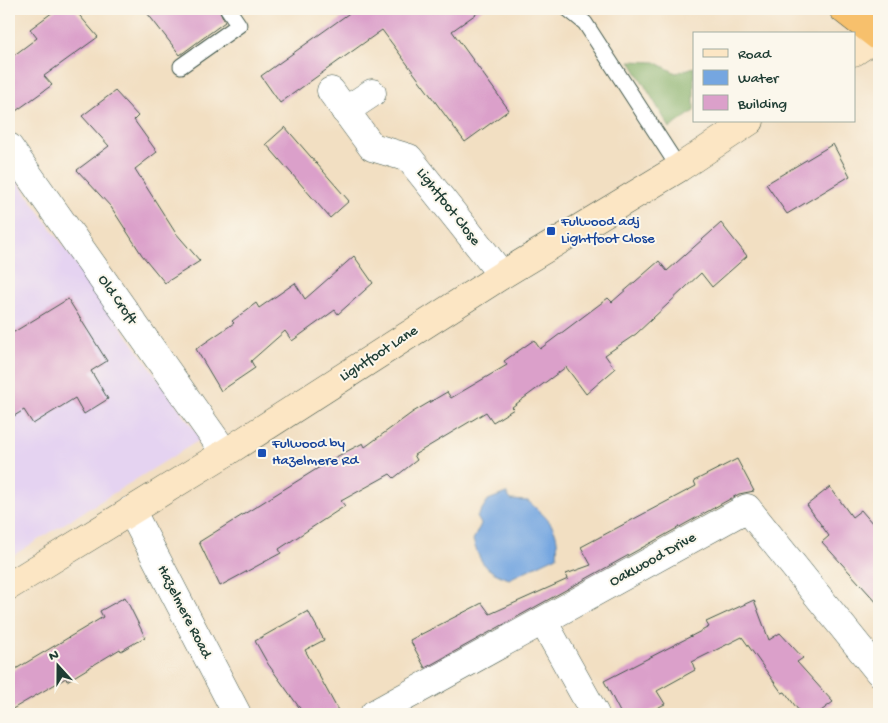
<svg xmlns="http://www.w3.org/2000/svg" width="888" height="723" viewBox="0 0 888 723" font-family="'Gochi Hand',sans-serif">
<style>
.built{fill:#e5d3f1}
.forest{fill:#84ae66;stroke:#52764d}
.water{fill:#75a6e0;stroke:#4a728a}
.building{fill:#dba0ca}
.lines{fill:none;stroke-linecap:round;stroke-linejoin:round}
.lane-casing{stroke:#3f5549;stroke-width:17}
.street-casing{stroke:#3f5549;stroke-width:29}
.secondary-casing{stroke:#3f5549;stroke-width:29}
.highway-casing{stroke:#3f5549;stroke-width:29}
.lane{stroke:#fff;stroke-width:15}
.street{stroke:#fff;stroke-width:28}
.secondary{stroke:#fce6c4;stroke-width:28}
.highway{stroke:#f7c06c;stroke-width:28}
.transit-dot{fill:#1a4fb4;stroke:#fbf7ec;stroke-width:2}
.labels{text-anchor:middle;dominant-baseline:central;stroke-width:4;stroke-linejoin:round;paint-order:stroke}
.street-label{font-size:15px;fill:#1f3d34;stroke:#fbf7ec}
.transit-label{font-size:15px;fill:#164399;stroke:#fbf7ec;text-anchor:start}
</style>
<rect width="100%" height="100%" fill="#fbf7ec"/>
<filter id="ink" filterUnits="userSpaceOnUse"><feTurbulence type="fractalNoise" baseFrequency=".02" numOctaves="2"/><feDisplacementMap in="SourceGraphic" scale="10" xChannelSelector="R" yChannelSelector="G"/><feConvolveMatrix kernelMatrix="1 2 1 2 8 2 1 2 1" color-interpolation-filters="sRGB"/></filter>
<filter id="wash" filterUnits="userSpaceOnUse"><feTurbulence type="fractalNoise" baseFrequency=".0096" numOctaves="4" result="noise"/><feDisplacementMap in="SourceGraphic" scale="20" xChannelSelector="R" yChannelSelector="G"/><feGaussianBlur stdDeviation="1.12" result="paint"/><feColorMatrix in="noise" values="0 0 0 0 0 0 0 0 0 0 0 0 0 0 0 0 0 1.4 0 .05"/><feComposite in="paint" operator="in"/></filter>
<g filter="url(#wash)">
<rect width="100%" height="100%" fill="#f2dfc2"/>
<polygon class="built" points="9,169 201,439 9,558"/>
<polygon class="forest" points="630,61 655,62 676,73 694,67 694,111 670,128"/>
<path class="water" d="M506,493l5,7 17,1c21,19 32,26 29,55l-48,23c-23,-8 -29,-15 -36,-39l8,-16 -4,-7 11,-17z"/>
<g id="blocks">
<g class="building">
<polygon points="57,9 74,9 98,37 44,76 52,85 9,116 9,59 37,38 30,29"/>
<polygon points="144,9 219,9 225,22 180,55"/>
<polygon points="355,9 483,9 452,31 509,110 465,142 382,30 280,103 261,76"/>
<polygon points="115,91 138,116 134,120 157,152 135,169 175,232 200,261 165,283 142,255 111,207 77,170 109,146 82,116"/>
<polygon points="285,127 349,201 330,218 266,144"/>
<polygon points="833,144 850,176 787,214 766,184"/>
<polygon points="721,223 747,256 712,287 701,273 636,334 605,355 615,369 586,394 566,367 512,407 514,409 493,422 486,412 414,455 417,460 394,478 390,474 341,501 345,506 279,549 281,553 220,586 199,542 336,457 363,443 365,447 413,412 447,392 451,398 507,365 504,361 534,340 540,349 608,298 612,302 659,261 667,271"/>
<polygon points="354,256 373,283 338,314 335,310 292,341 285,331 251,361 255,368 221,391 196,349 234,323 232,321 256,303 259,308 295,283 305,299"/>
<polygon points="68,299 107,361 91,371 108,399 84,414 75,398 33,424 24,410 9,419 9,335"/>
<polygon points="737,459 754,491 739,494 425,668 410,640 482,603 490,614 568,579 566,574 591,565 581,547 696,486 694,481"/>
<polygon points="830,487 852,517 861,510 879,531 879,605 822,542 829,536 807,505"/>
<polygon points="125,597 145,637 121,651 120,649 67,681 66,678 9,711 9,673 103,617 100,611"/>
<polygon points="754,600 769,640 780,633 803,658 797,662 833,702 817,714 801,714 785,692 782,693 742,637 692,662 695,670 657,691 665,704 645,714 621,714 604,681 709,627 706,622"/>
<polygon points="308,611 324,640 305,650 340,714 304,714 268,664 255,641"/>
</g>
</g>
</g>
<g filter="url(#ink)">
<use href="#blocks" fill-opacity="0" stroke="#3f5549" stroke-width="1"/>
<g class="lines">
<g class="lane-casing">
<g id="lane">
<polyline points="568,9 585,23 679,168"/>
<polyline points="181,66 239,25 228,9"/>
</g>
</g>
<g class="street-casing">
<g id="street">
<polyline points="331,91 372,147 409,158 502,275"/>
<polyline points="345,111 372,93"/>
<polyline points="9,147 225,453"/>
<polyline points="131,510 237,714"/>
<polyline points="543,621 595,714"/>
<polyline points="374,714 747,508 879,672"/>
</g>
</g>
<g class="secondary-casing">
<g id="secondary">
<polyline points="854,52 878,36"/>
<polyline points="9,586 225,453 502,275 679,168 750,121"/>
</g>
</g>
<g class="highway-casing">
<polyline id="highway" points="843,9 879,37"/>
</g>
<use href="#lane" class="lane"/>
<use href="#street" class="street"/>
<use href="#secondary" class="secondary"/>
<use href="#highway" class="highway"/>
</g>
</g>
<g class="transit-dot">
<rect x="546" y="226" width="10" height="10" rx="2.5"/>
<rect x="257" y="448" width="10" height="10" rx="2.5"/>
</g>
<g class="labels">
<g class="street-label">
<text transform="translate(448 207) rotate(52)">Lightfoot Close</text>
<text transform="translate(117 300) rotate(55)">Old Croft</text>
<text transform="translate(379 354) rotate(-33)">Lightfoot Lane</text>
<text transform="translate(653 560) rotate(-29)">Oakwood Drive</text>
<text transform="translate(184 612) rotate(63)">Hazelmere Road</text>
</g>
<g class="transit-label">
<text x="561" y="222">Fulwood adj<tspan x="561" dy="17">Lightfoot Close</tspan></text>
<text x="272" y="444">Fulwood by<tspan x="272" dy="17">Hazelmere Rd</tspan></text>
</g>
</g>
<rect width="888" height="723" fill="none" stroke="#fbf7ec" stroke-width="30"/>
<rect x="693" y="32" width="162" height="90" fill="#fbf7ec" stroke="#a3ada2"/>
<rect x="703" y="49" width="25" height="8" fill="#fce6c4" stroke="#a3ada2"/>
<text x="738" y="58" font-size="15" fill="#1f3d34">Road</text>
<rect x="703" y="70" width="25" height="15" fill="#75a6e0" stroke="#a3ada2"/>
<text x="738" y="82" font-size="15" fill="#1f3d34">Water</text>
<rect x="703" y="95" width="25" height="15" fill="#dba0ca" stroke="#a3ada2"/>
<text x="738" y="108" font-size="15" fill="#1f3d34">Building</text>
<g transform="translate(58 666) rotate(339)" stroke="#fbf7ec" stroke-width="4" paint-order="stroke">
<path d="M0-4L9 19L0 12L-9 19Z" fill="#1f3d34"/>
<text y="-8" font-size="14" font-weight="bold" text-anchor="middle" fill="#1f3d34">N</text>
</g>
</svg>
